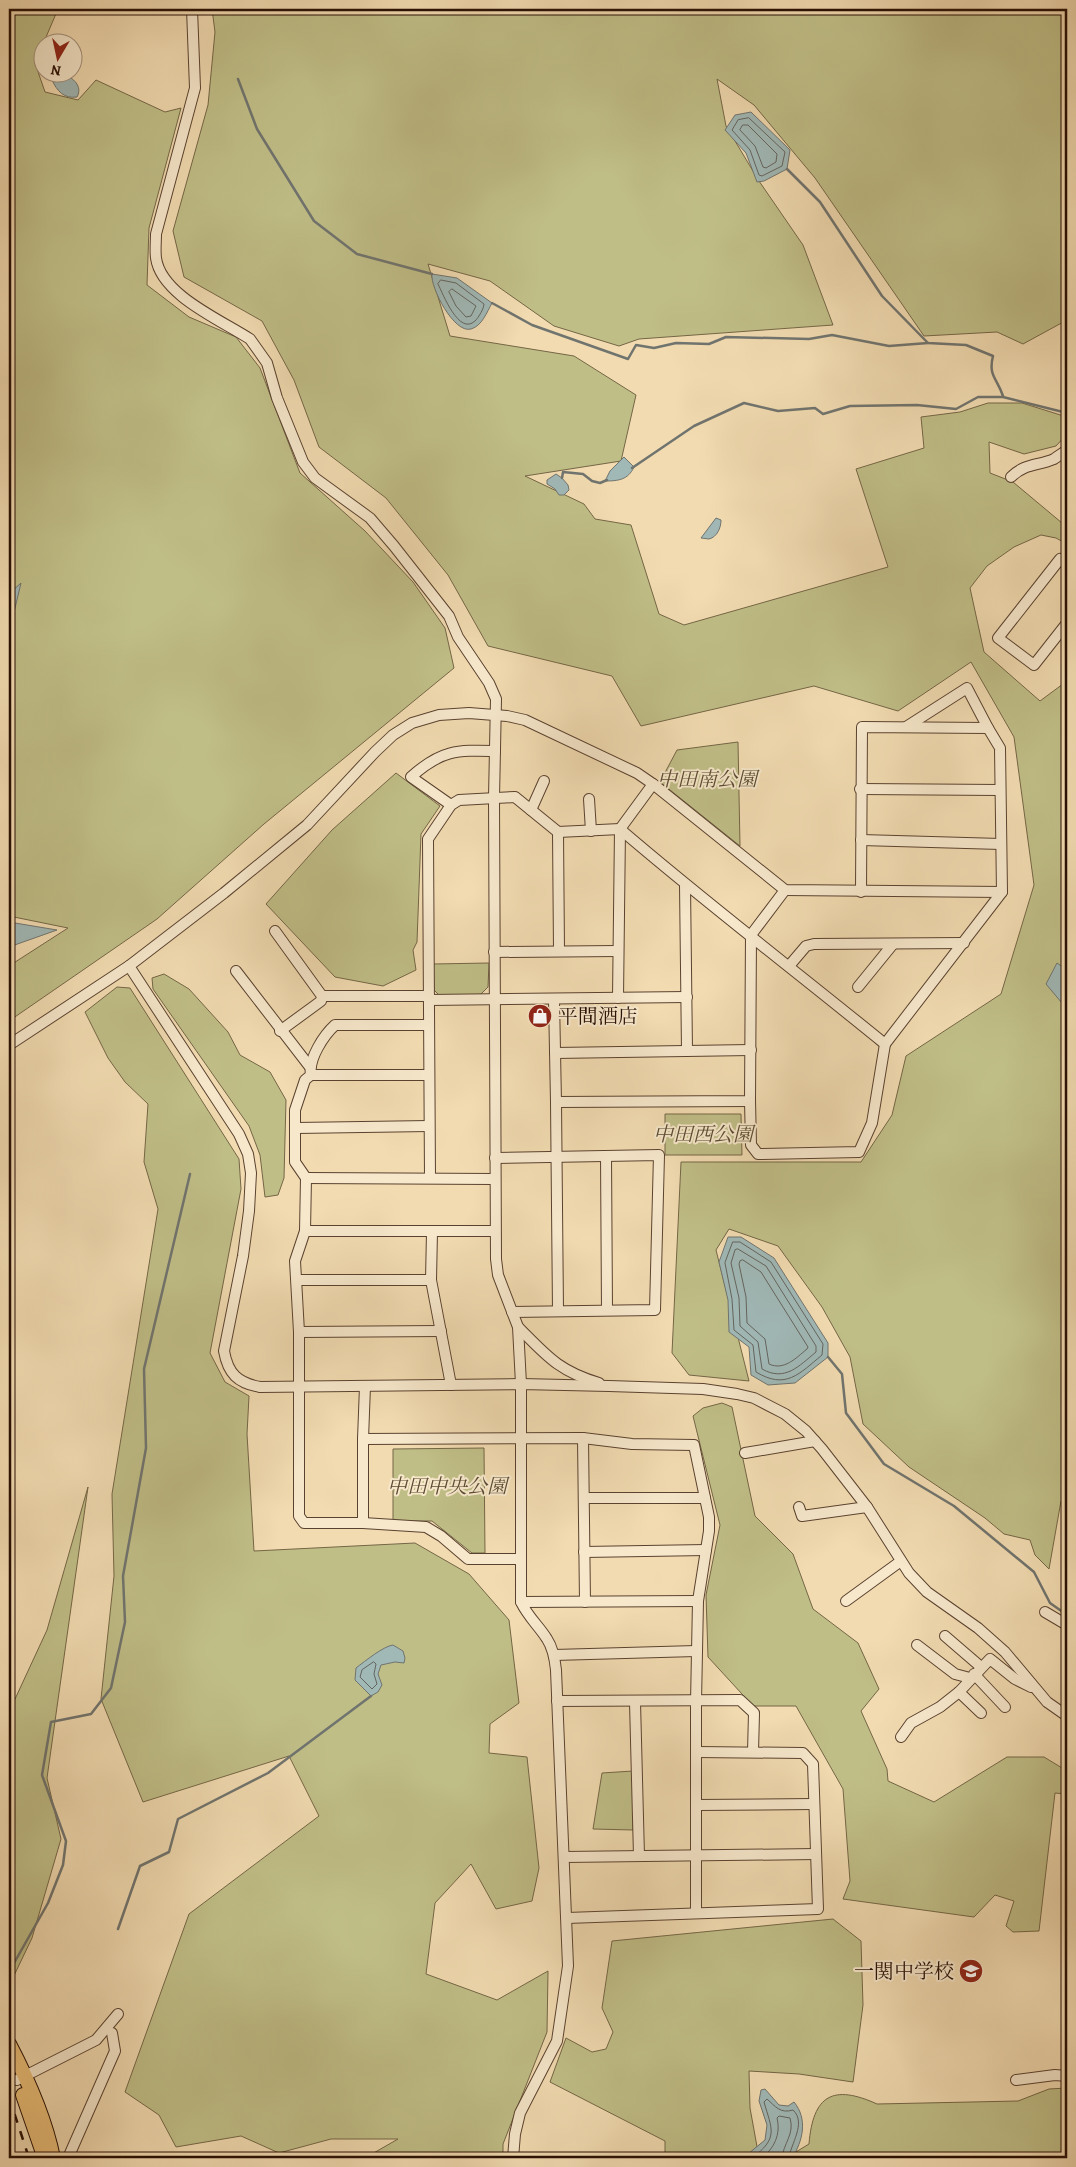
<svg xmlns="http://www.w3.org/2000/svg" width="1076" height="2167" viewBox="0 0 1076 2167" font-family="Alegreya,'Noto Serif JP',serif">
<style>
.green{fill:#c0be87;stroke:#746646}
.water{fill:#a0b8b6;stroke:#70746f}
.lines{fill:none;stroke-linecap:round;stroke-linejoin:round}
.shore{stroke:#64645e;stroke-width:1}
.stream{stroke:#70746f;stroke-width:2.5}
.minor-casing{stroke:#5a4230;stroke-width:12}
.highway-casing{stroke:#280f05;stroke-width:16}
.minor{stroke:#f7e8cc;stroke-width:10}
.highway{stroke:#e9be78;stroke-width:14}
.rail{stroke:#280f05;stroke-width:2.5;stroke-dasharray:9 9;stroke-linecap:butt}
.labels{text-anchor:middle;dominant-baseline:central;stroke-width:4;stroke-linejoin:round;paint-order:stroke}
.park-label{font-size:20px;font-style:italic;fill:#5d4c32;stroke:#f7e8cc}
.poi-label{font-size:20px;fill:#280f05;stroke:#f7e8cc;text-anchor:start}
</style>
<rect width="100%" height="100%" fill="#f2dbb1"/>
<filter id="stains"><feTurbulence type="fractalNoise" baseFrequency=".004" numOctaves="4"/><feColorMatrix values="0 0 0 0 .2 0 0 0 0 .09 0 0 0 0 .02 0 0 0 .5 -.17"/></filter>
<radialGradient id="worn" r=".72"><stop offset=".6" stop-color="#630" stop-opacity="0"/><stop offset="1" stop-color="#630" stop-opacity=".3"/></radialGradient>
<g class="green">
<polygon points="9,9 58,9 35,63 45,92 78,100 96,80 165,112 181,108 149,228 147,285 189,317 236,337 260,368 300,473 365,531 413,582 445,628 454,668 264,824 157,919 9,1021 9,966 68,928 9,916"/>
<polygon points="212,9 1060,9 1067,16 1067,320 1023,344 997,332 924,336 815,178 754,105 717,79 726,126 759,181 803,245 833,325 639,339 619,346 554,326 490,281 428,264 450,336 574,356 636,395 621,461 525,476 584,504 595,519 631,525 659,614 684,625 888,567 856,469 924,448 921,417 960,412 988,403 1022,403 1067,417 1067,434 1056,446 1024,454 989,442 990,473 1013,482 1062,523 1067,523 1067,544 1056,538 1041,535 1014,547 987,566 970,588 984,652 1040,701 1067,681 1067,1501 1061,1501 1049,1569 1035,1555 1030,1540 1004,1534 985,1518 909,1467 863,1424 850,1357 822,1307 778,1246 729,1229 716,1250 749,1381 689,1375 672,1353 681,1162 861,1162 892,1115 906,1056 1001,994 1034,885 1014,737 971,662 898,711 814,686 641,726 612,676 488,646 448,575 386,498 319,447 294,380 262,321 184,277 173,231 208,105 215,32"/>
<polygon points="738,742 740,846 660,782 677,750"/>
<polygon points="396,773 440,806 421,834 417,942 413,950 416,970 383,986 335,977 266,904 332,830"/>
<polygon points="489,963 488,987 479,996 440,996 434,990 433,964"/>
<polygon points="164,974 189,989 228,1032 240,1055 270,1072 286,1100 284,1178 278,1195 265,1197 260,1155 249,1126 153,989 152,978"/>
<polygon points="117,987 130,988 239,1159 241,1189 210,1353 225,1382 249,1396 247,1434 254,1551 415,1543 469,1574 509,1620 519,1703 490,1724 489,1753 527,1757 539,1868 532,1901 496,1909 471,1864 435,1903 426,1974 497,2000 548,1971 547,2032 503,2144 503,2158 365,2158 398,2139 331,2139 279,2153 241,2136 176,2147 159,2115 125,2092 189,1914 319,1816 289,1756 143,1802 101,1699 114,1576 112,1494 158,1209 144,1162 148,1104 125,1082 108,1058 85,1012"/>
<polygon points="665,1114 741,1114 742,1155 665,1155"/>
<polygon points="722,1403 732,1407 755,1516 793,1554 813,1609 858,1643 879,1689 861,1711 887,1769 888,1781 934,1802 1007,1757 1044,1757 1067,1771 1067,1794 1055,1793 1039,1931 1013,1932 1006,1926 1014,1901 995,1895 974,1917 843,1899 850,1881 843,1789 796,1706 753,1706 708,1657 706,1595 720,1525 693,1416 703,1408"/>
<polygon points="484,1448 485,1553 472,1553 432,1521 393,1521 393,1449"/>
<polygon points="88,1487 47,1778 61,1839 32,1938 9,1986 9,1712 47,1630"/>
<polygon points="633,1771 633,1830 593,1829 602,1773"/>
<polygon points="833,1919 861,1941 863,2005 853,2082 799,2074 749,2071 750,2108 758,2152 749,2158 665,2158 665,2141 550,2082 566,2038 592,2052 606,2049 613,2032 602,2008 612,1941"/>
<path d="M1067,2088v70h-281l23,-14c4,-49 24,-60 68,-40l141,-3 31,-12z"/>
</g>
<g class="water">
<path d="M64,74c9,4 19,12 13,23 -13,2 -20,-6 -25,-17l3,-5z"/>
<polygon points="751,112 790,150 787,169 764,181 757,182 746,153 725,130 735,115"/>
<path d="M432,274l25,4 35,25c-5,9 -10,23 -21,26 -17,5 -41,-42 -39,-55z"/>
<path d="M624,457l10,10c-6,13 -16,14 -29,14l5,-10z"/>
<polygon points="556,474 562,478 568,485 569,490 564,495 559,495 555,489 547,484 547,480"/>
<path d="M716,518l5,2c0,8 -4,17 -12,19l-8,-1z"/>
<polygon points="9,583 11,592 21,583 9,633"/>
<polygon points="9,922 57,930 9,947"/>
<polygon points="1057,963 1067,970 1067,1009 1046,984"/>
<polygon points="728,1237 741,1237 774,1258 828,1343 828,1357 795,1383 768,1385 751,1375 749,1347 729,1332 728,1300 719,1262"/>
<path d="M393,1645l10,6 2,7 -1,5 -9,-1 -14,3 -3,9 4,11 -4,7 -7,4 -16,-16 1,-12c9,-7 28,-22 37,-23z"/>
<path d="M765,2089l14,16 9,1 6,-4c14,17 9,39 -2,56h-49l22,-18 2,-15 -8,-24 2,-11z"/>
</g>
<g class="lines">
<g class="shore">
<polygon points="749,118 785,152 782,166 762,176 759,175 750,150 732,130 738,120"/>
<polygon points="743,125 748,125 777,154 776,162 766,168 763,167 755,146 740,130"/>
<path d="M441,280l15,3 28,21c0,4 -5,13 -9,17 -16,15 -32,-27 -37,-37z"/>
<polygon points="452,289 476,306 471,316 466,317 456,306 449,292"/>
<path d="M733,1242h7l31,20 52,82 -1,11c-23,19 -36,35 -66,17l-3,-27 -19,-15 -2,-31 -7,-36z"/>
<path d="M738,1249l28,17 50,80v6c-17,14 -31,30 -54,17l-4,-27 -18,-16 -1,-28 -8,-35 4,-13z"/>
<path d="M743,1260l18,12 47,75 -1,2c-11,9 -23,22 -38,15l-4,-25 -18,-16 -1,-26 -7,-33 1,-3z"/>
<polygon points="374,1662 376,1664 374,1674 377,1684 372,1689 360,1677 362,1670"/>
<path d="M752,2158c27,-20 20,-28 12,-56l3,-3c8,7 13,15 26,11 14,13 -3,35 -4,48"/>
<path d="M762,2158c12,-10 19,-23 15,-40l2,-2 11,2c5,16 -7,26 -8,40"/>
</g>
<g class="stream">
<polyline points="238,79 257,129 314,221 357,254 432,274"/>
<path d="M787,169l33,33 62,94 46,47 38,2 27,11c-5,20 4,22 10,40"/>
<polyline points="492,303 532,325 628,359 636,345 654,348 676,343 709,344 726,337 809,339 832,335 889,346 928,343"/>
<polyline points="632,468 694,426 744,403 778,411 815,408 823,414 850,406 917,405 956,409 978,397 1003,397 1067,413"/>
<polyline points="562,478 563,472 583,474 592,481 600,483 607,480"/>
<polyline points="828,1357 842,1374 846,1413 884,1464 954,1506 1034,1572 1050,1603 1067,1615"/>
<polyline points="118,1929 140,1866 169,1852 178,1819 268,1773 371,1696"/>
<polyline points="9,1972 48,1903 63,1865 66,1841 42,1775 51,1722 91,1714 111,1688 125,1622 123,1576 146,1448 144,1369 190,1174"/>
</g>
<g class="minor-casing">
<g id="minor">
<path d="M192,9l3,79 -39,146c0,8 -1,16 0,24 5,37 65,62 94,81l17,24 10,35 26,64 12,16 55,40 24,28 55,70 9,21 31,46 7,16 -2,99 2,461 2,16 20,52 3,57v218c7,15 18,24 26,37 6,9 8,21 9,31l12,296 -11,75 -37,72 -5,21 -2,24"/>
<path d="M1011,477c14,-14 27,-11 43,-18 4,-3 9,-6 13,-9"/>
<polyline points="1067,563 1060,559 998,638 1034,665 1067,623"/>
<polyline points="906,727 967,688 988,728"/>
<polyline points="860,789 1000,790"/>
<polyline points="589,799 591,831"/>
<path d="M451,805l-40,-28c30,-27 45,-27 84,-26"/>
<polyline points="531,810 544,781"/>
<polyline points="558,832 559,951"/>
<polyline points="861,840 1001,844"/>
<polyline points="685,885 687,1051"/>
<polyline points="275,931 322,996 321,1001 280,1031"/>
<polyline points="494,952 618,951"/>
<path d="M129,966l110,168 9,20 3,19 -2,38 -6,45 -19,95c4,23 14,32 36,36l261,-3 88,2 94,3 34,5 17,4 31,16 21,17 16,18 45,58 42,66 18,19 51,36 27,24 42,50 20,14"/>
<polyline points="789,966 806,946 814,944 964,943"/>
<polyline points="236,971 310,1067"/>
<polyline points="858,987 893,944"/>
<polyline points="322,996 429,996"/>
<polyline points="618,998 620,829 653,784"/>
<polyline points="429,1000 687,997"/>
<polyline points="554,1000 556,1102"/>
<path d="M429,1025h-94c-11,10 -27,34 -24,50l-6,5 -10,30v52l11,16 -1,53 -10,30 4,71v184l5,7h59l63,4 15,9 27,23h52"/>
<polyline points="9,1045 129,966 224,893 307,825 375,752 393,735 412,723 439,715 469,713 507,716 525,720 637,773 653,784 785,890 1002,892"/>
<polyline points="555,1053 751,1050"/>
<polyline points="311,1075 429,1075"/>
<polyline points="750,1101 751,1145 758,1154 859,1152 872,1123 885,1044"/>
<polyline points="296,1128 429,1126"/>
<polyline points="606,1156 607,1310"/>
<polyline points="495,1158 659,1155 655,1310 512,1312"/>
<polyline points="306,1178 495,1179"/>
<path d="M430,1178l-2,-339 23,-34 8,-5 56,-3 43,35 62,-3c86,74 177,143 265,215l117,-152 -2,-144 -12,-20 -126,-1 -1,165"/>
<polyline points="305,1231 495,1231"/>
<polyline points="432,1232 431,1280 451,1385"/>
<polyline points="297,1280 431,1280"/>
<polyline points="558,1310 556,1102 750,1101 751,935 785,890"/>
<path d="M518,1327c28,28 40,44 81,56"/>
<polyline points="299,1332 441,1331"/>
<polyline points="583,1438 585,1602"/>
<polyline points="363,1439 365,1386"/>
<polyline points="745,1453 815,1441"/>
<polyline points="584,1498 705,1498"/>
<polyline points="799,1507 802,1516 867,1507"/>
<polyline points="363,1523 363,1439 583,1438 632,1444 694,1445 709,1517 709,1531 698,1601 696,1702 696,1913"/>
<polyline points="584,1552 706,1550"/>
<polyline points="846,1601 901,1561"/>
<polyline points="521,1602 698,1601"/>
<polyline points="1045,1612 1067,1625"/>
<polyline points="945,1636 981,1667"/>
<polyline points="917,1645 955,1674 970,1678"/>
<polyline points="554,1655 696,1651"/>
<polyline points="974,1674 1005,1707"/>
<polyline points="959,1692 981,1713"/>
<polyline points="557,1701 740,1700 754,1713 753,1752"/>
<polyline points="635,1702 639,1856"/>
<polyline points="901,1737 911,1723 940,1707 959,1692 990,1659 1015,1679 1031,1687"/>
<polyline points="697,1805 814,1804"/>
<polyline points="565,1857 816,1854"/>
<polyline points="567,1918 818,1909 813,1764 803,1753 697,1752"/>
<polyline points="17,2080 96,2040 118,2014"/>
<polyline points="1016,2080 1055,2075 1067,2076"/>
<polyline points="68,2158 115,2051 112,2033"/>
<polyline points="113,2158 114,2158"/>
</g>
</g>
<g class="highway-casing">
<g id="highway">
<path d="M9,2044c19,36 36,74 44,114"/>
<polyline points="23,2095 42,2150"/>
</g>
</g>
<use href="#minor" class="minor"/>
<use href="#highway" class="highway"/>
<polyline class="rail" points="9,2097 29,2158"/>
</g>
<defs>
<g id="shop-disc" transform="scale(1.25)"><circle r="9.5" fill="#8f2418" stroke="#f7e8cc"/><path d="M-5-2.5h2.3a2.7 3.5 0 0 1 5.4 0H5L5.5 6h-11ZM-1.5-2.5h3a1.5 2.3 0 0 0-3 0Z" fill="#fff"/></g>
<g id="school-disc" transform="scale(1.25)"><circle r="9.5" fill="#8f2418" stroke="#f7e8cc"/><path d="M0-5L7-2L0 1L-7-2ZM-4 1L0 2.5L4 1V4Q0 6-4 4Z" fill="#fff"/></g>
</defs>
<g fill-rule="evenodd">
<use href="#shop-disc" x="540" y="1016"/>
<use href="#school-disc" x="971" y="1971"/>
</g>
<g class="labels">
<g class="park-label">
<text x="707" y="779">中田南公園</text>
<text x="703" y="1134">中田西公園</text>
<text x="447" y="1486">中田中央公園</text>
</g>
<g class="poi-label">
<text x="558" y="1016">平間酒店</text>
<text x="954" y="1971" text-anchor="end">一関中学校</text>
</g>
</g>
<rect width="1076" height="2167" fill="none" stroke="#f2dbb1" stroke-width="30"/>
<rect x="10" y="10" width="1056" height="2147" fill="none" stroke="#280f05" stroke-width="2.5"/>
<rect x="15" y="15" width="1046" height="2137" fill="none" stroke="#280f05"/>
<g transform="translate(58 58) rotate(189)"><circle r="24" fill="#f7e8cc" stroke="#a4917c"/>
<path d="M0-4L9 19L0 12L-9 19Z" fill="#8f2418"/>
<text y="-8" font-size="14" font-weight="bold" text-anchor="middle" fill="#280f05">N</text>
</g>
<rect width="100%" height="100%" filter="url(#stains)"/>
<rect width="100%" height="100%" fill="url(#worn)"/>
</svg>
